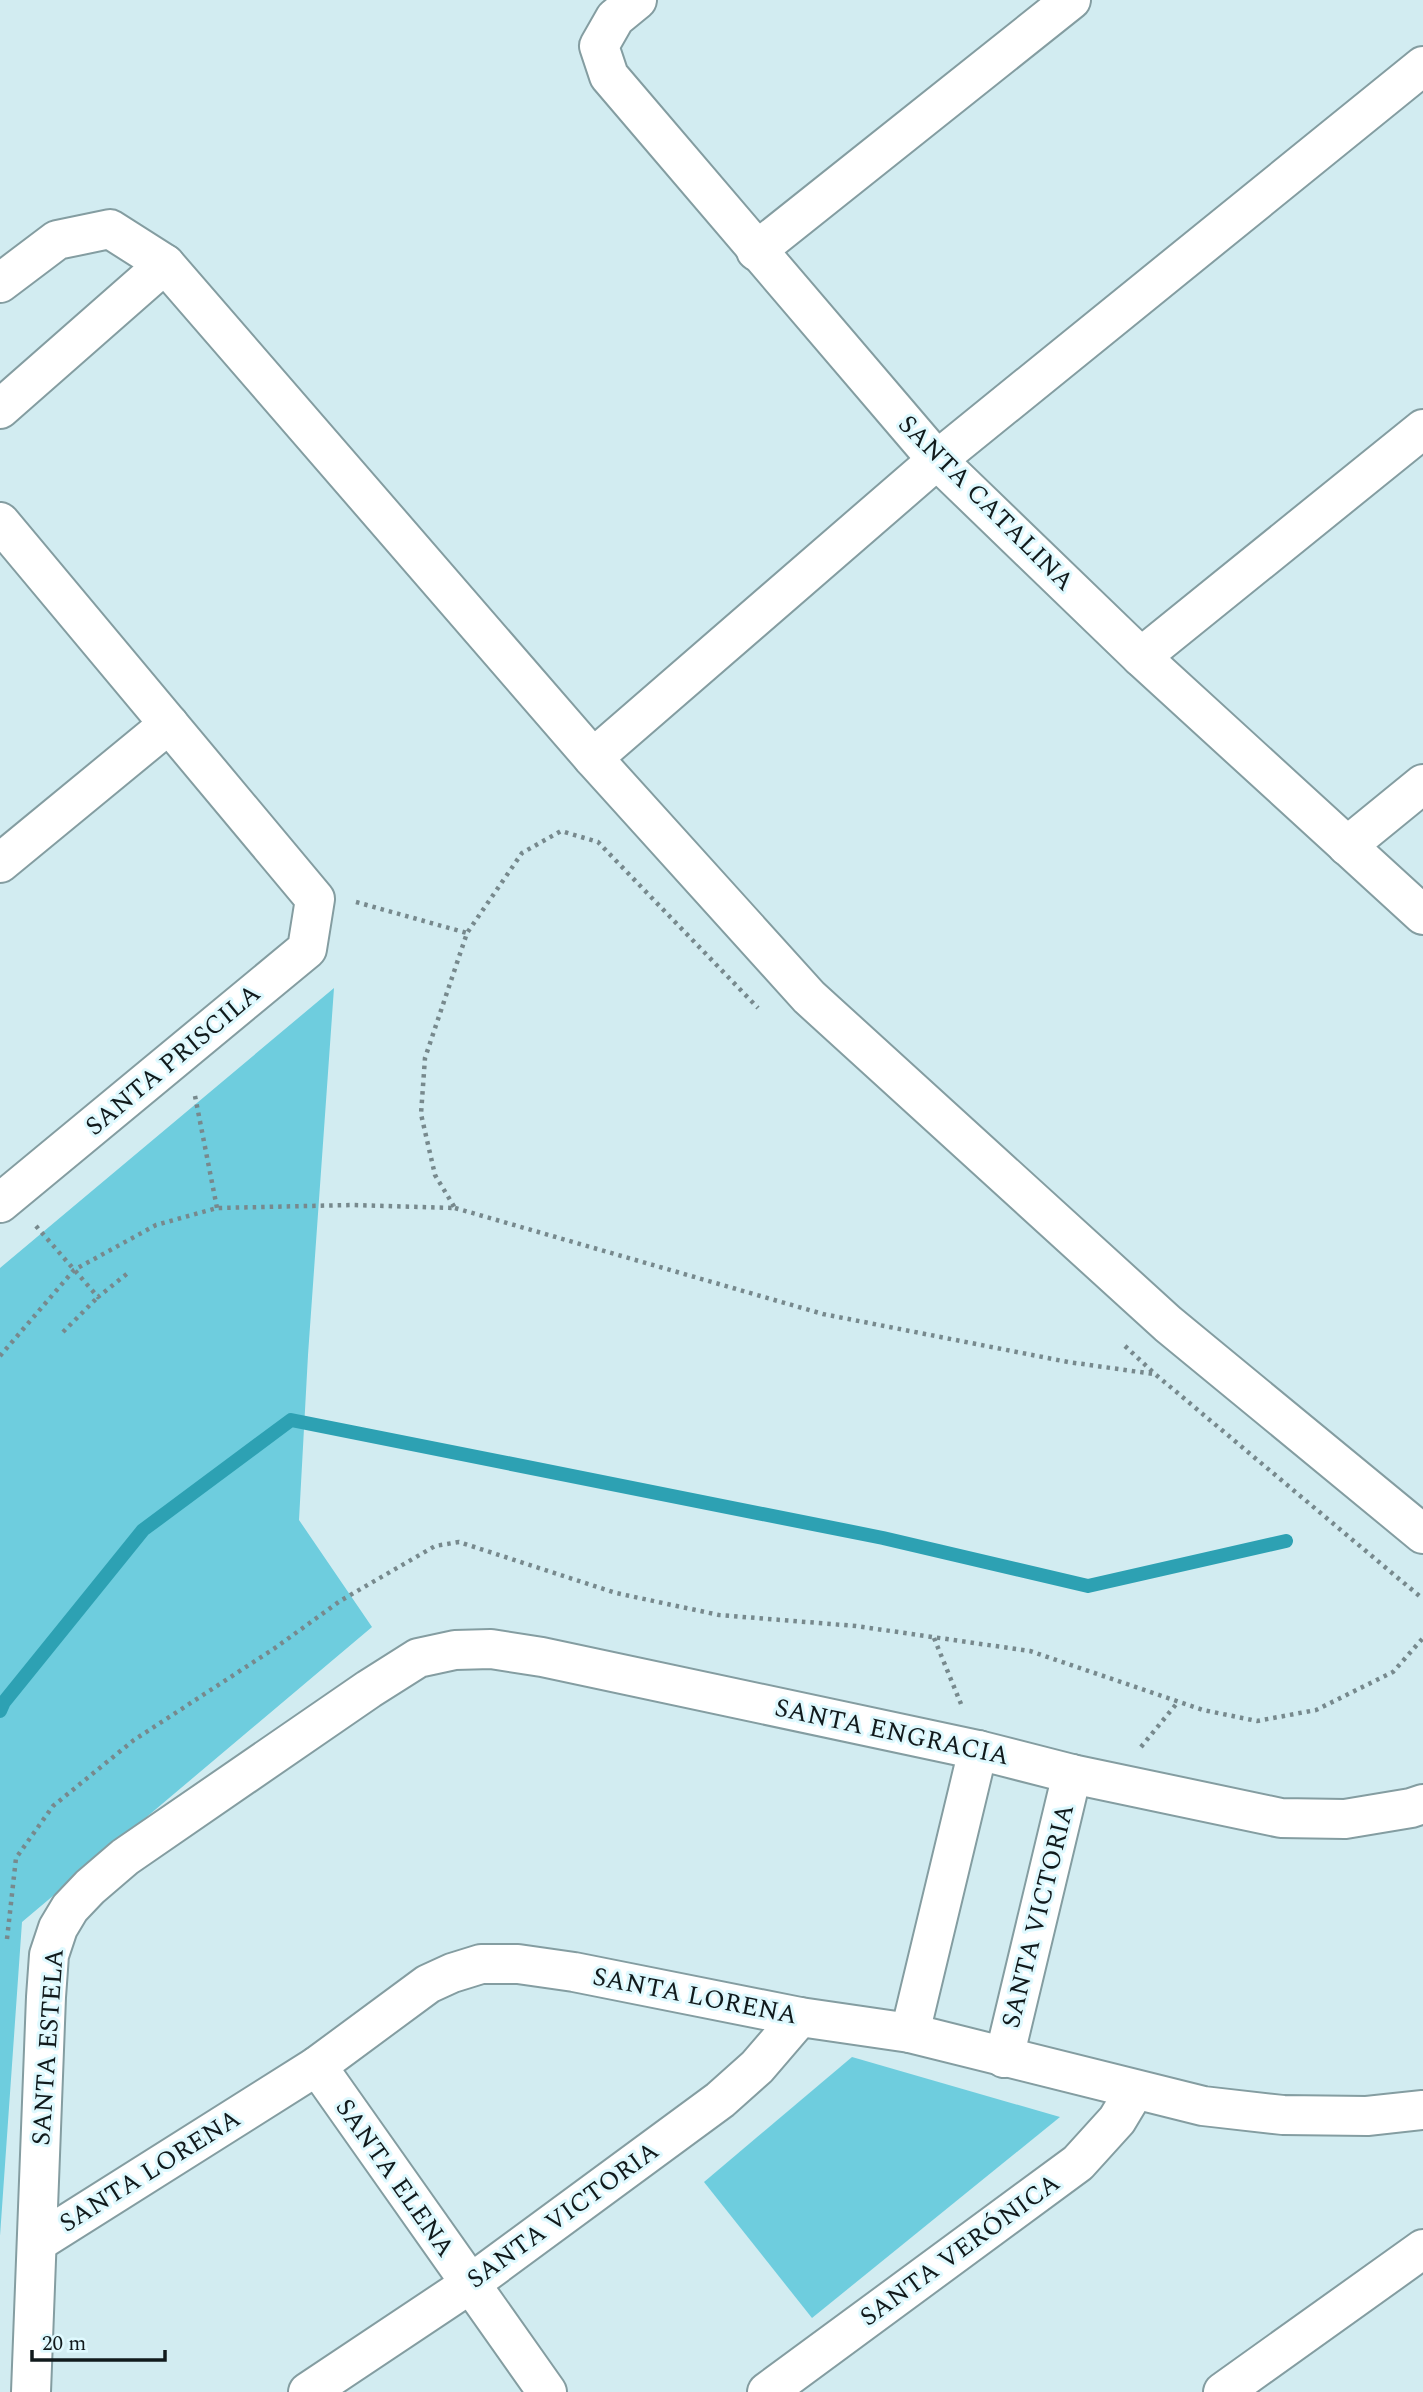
<svg xmlns="http://www.w3.org/2000/svg" width="1423" height="2392" viewBox="0 0 1423 2392" font-family="Spectral,serif">
<style>
.green{fill:#6ecdde}
.lines{fill:none;stroke-linecap:round;stroke-linejoin:round}
.stream{stroke:#2da1b3;stroke-width:14}
.minor-casing{stroke:#849da1;stroke-width:42}
.path{stroke:#77898d;stroke-width:4.5;stroke-dasharray:3.5 5;stroke-linecap:butt}
.minor{stroke:#fff;stroke-width:38}
.labels{text-anchor:middle;dominant-baseline:central;stroke-width:6;stroke-linejoin:round;paint-order:stroke}
.street-label{font-size:26px;fill:#111a1c;stroke:#dff9fe}
</style>
<rect width="100%" height="100%" fill="#d2ecf1"/>
<g class="green">
<polygon points="334,988 308,1355 299,1520 372,1627 22,1922 0,2236 0,1268"/>
<polygon points="852,2057 1060,2117 812,2318 704,2182"/>
</g>
<g class="lines">
<polyline class="stream" points="0,1711 4,1702 143,1530 291,1420 883,1538 1088,1586 1286,1541"/>
<g class="minor-casing">
<g id="minor">
<polyline points="637,0 615,18 599,46 609,76 937,460 1141,657 1423,915"/>
<polyline points="756,251 1071,0"/>
<polyline points="0,283 57,240 110,229 165,264 593,758 809,997 1168,1324 1423,1534"/>
<polyline points="0,409 165,264"/>
<polyline points="0,522 315,899 307,949 0,1203"/>
<polyline points="1141,657 1423,429"/>
<polyline points="593,758 937,460 1423,66"/>
<polyline points="1347,846 1423,784"/>
<polyline points="0,863 169,724"/>
<polyline points="910,2033 978,1750"/>
<polyline points="1004,2058 1072,1774"/>
<polyline points="317,2066 547,2392"/>
<polyline points="38,2242 317,2066 428,1984 452,1973 481,1964 518,1964 574,1972 800,2017 910,2033 1203,2106 1283,2115 1367,2116 1423,2110"/>
<polyline points="31,2392 46,1997 49,1955 58,1928 70,1908 90,1887 125,1857 369,1689 418,1658 455,1650 491,1649 542,1657 978,1750 1072,1774 1281,1818 1345,1819 1411,1808 1423,1804"/>
<polyline points="308,2392 470,2284 720,2100 757,2067 800,2017"/>
<polyline points="767,2392 1078,2163 1117,2120 1135,2090"/>
<polyline points="1223,2392 1423,2249"/>
</g>
</g>
<g class="path">
<polyline points="356,902 467,933"/>
<polyline points="195,1096 217,1208"/>
<polyline points="455,1208 823,1314 1068,1362 1154,1374"/>
<polyline points="36,1226 98,1297 128,1273"/>
<polyline points="63,1332 98,1297"/>
<polyline points="1125,1346 1155,1374 1423,1599"/>
<polyline points="0,1356 74,1270 156,1225 217,1208 352,1205 455,1208 435,1175 421,1114 425,1058 467,933 522,853 561,831 598,842 758,1008"/>
<polyline points="934,1638 961,1704"/>
<polyline points="1141,1747 1178,1702"/>
<polyline points="7,1939 16,1858 53,1806 134,1740 275,1648 340,1601 435,1546 459,1542 616,1593 719,1615 856,1626 1030,1651 1203,1710 1257,1721 1316,1710 1393,1672 1423,1638"/>
</g>
<use href="#minor" class="minor"/>
</g>
<g class="labels">
<g class="street-label">
<text transform="translate(986 503) rotate(45)">SANTA CATALINA</text>
<text transform="translate(173 1060) rotate(-40)">SANTA PRISCILA</text>
<text transform="translate(892 1732) rotate(12)">SANTA ENGRACIA</text>
<text transform="translate(1038 1916) rotate(-76)">SANTA VICTORIA</text>
<text transform="translate(695 1996) rotate(11)">SANTA LORENA</text>
<text transform="translate(48 2047) rotate(-86)">SANTA ESTELA</text>
<text transform="translate(150 2171) rotate(-32)">SANTA LORENA</text>
<text transform="translate(395 2178) rotate(55)">SANTA ELENA</text>
<text transform="translate(563 2215) rotate(-36)">SANTA VICTORIA</text>
<text transform="translate(960 2250) rotate(-36)">SANTA VERÓNICA</text>
</g>
</g>
<path d="M32 2350v10h133v-10" fill="none" stroke="#111a1c" stroke-width="3.5"/>
<text x="42" y="2350" font-size="21" fill="#111a1c" stroke="#dff9fe" stroke-width="5" paint-order="stroke">20 m</text>
</svg>
